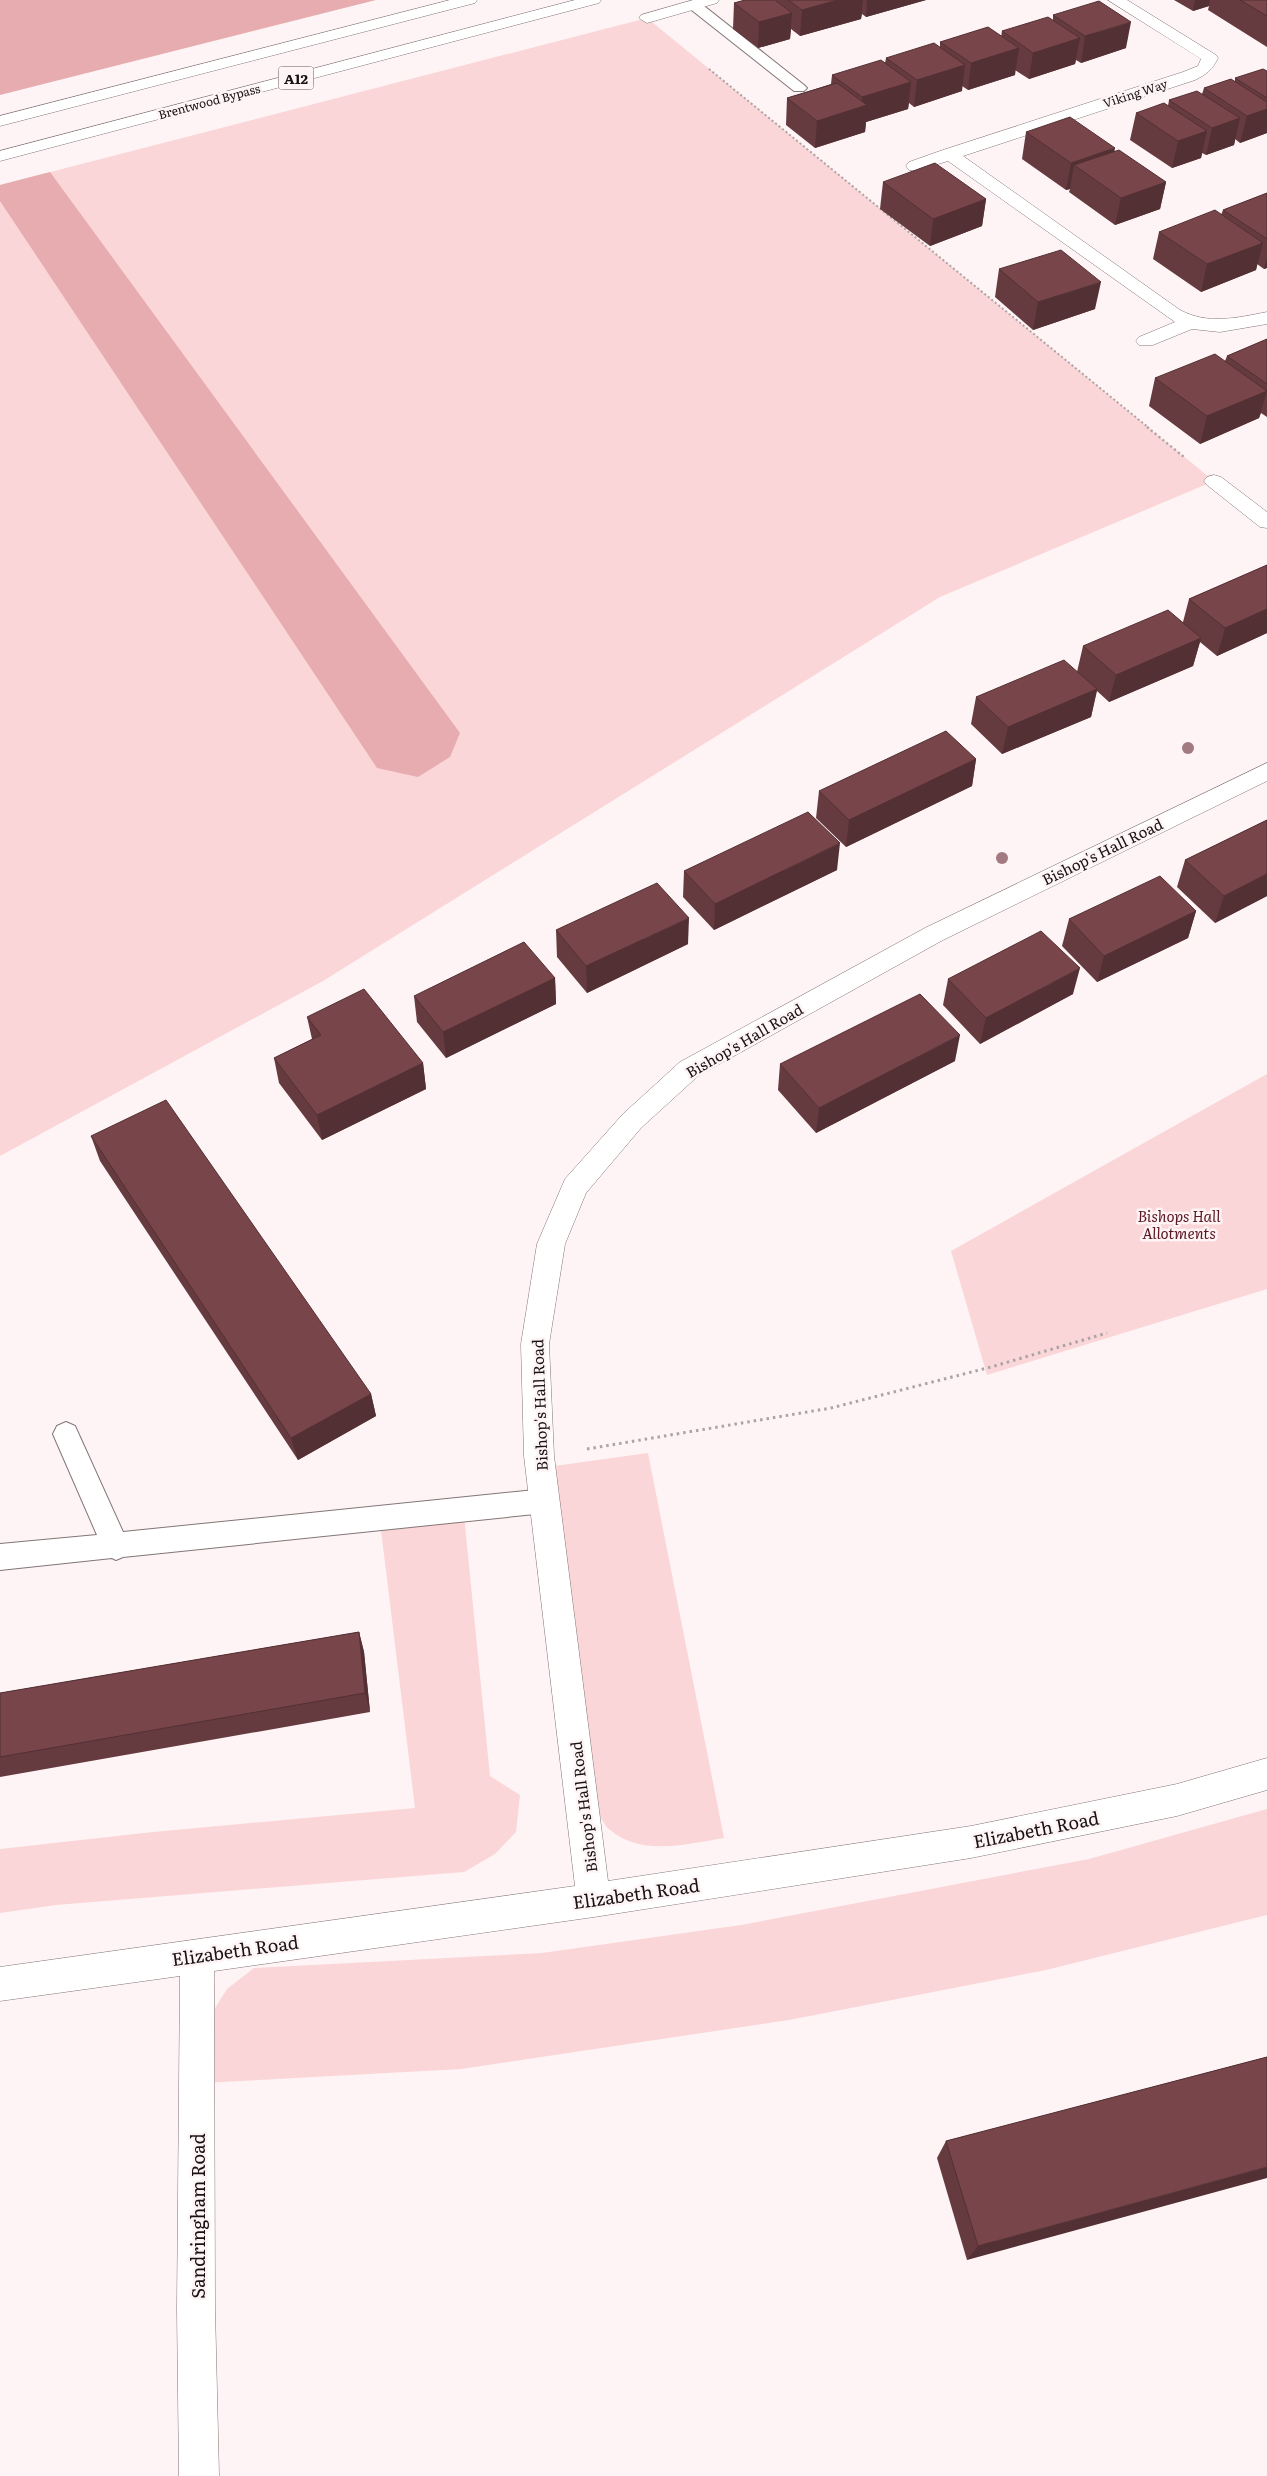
<svg xmlns="http://www.w3.org/2000/svg" width="1267" height="2476" viewBox="0 0 1267 2476" font-family="Literata,serif">
<style>
.green{fill:#fbd6d8}
.forest{fill:#e6acb0}
.lines{fill:none;stroke-linecap:round;stroke-linejoin:round}
.lane-casing{stroke:#827575;stroke-width:2}
.street-casing{stroke:#827575;stroke-width:1}
.highway-casing{stroke:#827575;stroke-width:1}
.path-far2{stroke:#aca4a4;stroke-width:2;stroke-dasharray:2 2.5;stroke-linecap:butt}
.path-far1{stroke:#aca4a4;stroke-width:2.5;stroke-dasharray:2 3;stroke-linecap:butt}
.path{stroke:#aca4a4;stroke-width:3;stroke-dasharray:2.5 4;stroke-linecap:butt}
.lane{fill:#fff;fill-rule:evenodd}
.street{fill:#fff;fill-rule:evenodd}
.highway{fill:#fff;fill-rule:evenodd}
.tree{fill:#a47a82}
.wall{fill:#663b40}
.shaded-wall{fill:#533034}
.building{fill:#77454a;stroke:#533034}
.labels{text-anchor:middle;dominant-baseline:central;stroke-width:5;stroke-linejoin:round;paint-order:stroke}
.far-street-label{font-size:12px;fill:#181313;stroke:#fef4f5}
.shield{fill:#fef4f5;stroke:#5d5657;stroke-width:1}
.shield-label{font-size:14px;font-weight:bold;fill:#181313}
.street-label{font-size:15px;fill:#181313;stroke:#fef4f5}
.park-label{font-size:15px;font-style:italic;fill:#5a1623;stroke:#fef4f5}
.near-street-label{font-size:18px;fill:#181313;stroke:#fef4f5}
</style>
<rect width="100%" height="100%" fill="#fef4f5"/>
<g class="green">
<polygon points="647,18 1214,481 940,597 323,981 0,1156 0,185"/>
<polygon points="1267,1074 1267,1289 987,1375 951,1251"/>
<path d="M648,1453l76,385c-37,6 -84,19 -115,-9 -8,-6 -16,-31 -21,-41l-41,-321z"/>
<polygon points="464,1515 490,1776 520,1795 516,1832 495,1854 464,1872 56,1905 0,1913 0,1849 153,1832 415,1808 380,1522"/>
<polygon points="1267,1809 1267,1915 1046,1970 789,2020 461,2069 204,2083 203,2027 227,1989 254,1968 542,1953 741,1925 1089,1859"/>
</g>
<g class="forest">
<polygon points="0,0 376,0 0,95"/>
<polygon points="50,172 460,733 450,757 418,777 377,768 0,201 0,185"/>
</g>
<g class="lines">
<g class="lane-casing">
<g id="lane">
<polygon points="694,1 699,2 804,85 807,88 804,91 794,91 689,8 687,5 689,2"/>
<polygon points="66,1422 75,1426 123,1532 545,1489 555,1492 559,1501 555,1510 545,1513 123,1557 116,1560 112,1558 0,1570 0,1544 97,1535 53,1434 57,1426"/>
</g>
</g>
<g class="street-casing">
<g id="street">
<polygon points="693,0 719,0 717,3 647,23 639,18 641,15"/>
<path d="M1108,0h19l89,55 2,3c-6,12 -11,16 -23,22l-232,76 217,154c28,15 56,8 87,2v12l-47,8 -28,-3 -39,16h-14l-3,-4 3,-4 36,-15 -227,-161 -33,10 -6,-1 -3,-4 3,-4 34,-12 240,-78 15,-6 3,-7z"/>
<polygon points="1214,475 1221,477 1267,512 1267,528 1260,527 1207,485 1204,481 1207,477"/>
<polygon points="1267,763 1267,781 943,940 698,1076 641,1128 586,1193 565,1244 549,1344 554,1456 608,1881 971,1826 1177,1784 1267,1758 1267,1790 1177,1816 971,1858 594,1917 214,1971 215,2309 219,2476 179,2476 177,2309 180,1976 0,2001 0,1967 575,1886 524,1456 521,1344 537,1244 565,1179 623,1114 680,1062 925,928"/>
</g>
</g>
<g class="highway-casing">
<g id="highway">
<polygon points="450,0 477,0 475,3 0,126 0,116"/>
<polygon points="575,0 601,0 599,3 0,161 0,151"/>
</g>
</g>
<polyline class="path-far2" points="709,69 1149,428"/>
<polyline class="path-far1" points="1147,427 1184,457"/>
<polyline class="path" points="587,1449 831,1408 991,1367 1107,1333"/>
<use href="#lane" class="lane"/>
<use href="#street" class="street"/>
<use href="#highway" class="highway"/>
</g>
<g class="tree">
<circle cx="1188" cy="748" r="6"/>
<circle cx="1002" cy="858" r="6"/>
</g>
<g class="wall">
<polygon points="745,0 926,0 866,17 862,14 861,19 800,36 791,29 790,39 758,48 733,29 734,3"/>
<polygon points="1174,0 1267,0 1267,47 1208,10 1209,6 1193,11"/>
<polygon points="1053,15 1126,48 1081,63 1076,60 1075,64 1029,79 1015,70 1015,75 968,90 962,86 962,91 914,107 909,103 908,109 866,122 865,132 815,148 786,125 787,98 831,84 832,75 885,63 886,58 940,47 940,42 1001,37 1002,31 1053,20"/>
<polygon points="1267,71 1267,133 1240,143 1235,139 1234,145 1206,155 1202,153 1201,158 1172,168 1130,140 1136,113 1168,106 1169,100 1202,94 1204,88 1235,81 1235,78"/>
<polygon points="1026,132 1115,151 1166,182 1160,209 1115,225 1069,192 1070,189 1066,190 1022,159"/>
<polygon points="883,182 986,199 982,226 930,246 880,209"/>
<polygon points="1267,193 1267,268 1264,269 1257,264 1256,270 1201,292 1153,259 1159,232 1221,215 1223,210"/>
<polygon points="999,269 1095,309 1033,330 995,297"/>
<polygon points="1267,339 1267,417 1261,413 1259,418 1200,444 1149,406 1155,378 1225,361 1227,356"/>
<polygon points="1267,565 1267,633 1217,656 1200,642 1193,666 1109,702 1097,691 1091,717 1002,754 971,724 976,697 1077,672 1083,646 1183,622 1189,599"/>
<polygon points="976,759 972,786 846,847 816,818 819,791"/>
<polygon points="1267,820 1267,896 1215,923 1177,887 1185,860"/>
<polygon points="837,870 714,930 683,897 684,871"/>
<polygon points="1196,911 1188,938 1097,982 1062,946 1069,919"/>
<polygon points="556,930 688,944 587,993 557,957"/>
<polygon points="555,978 556,1004 446,1058 417,1022 414,996"/>
<polygon points="948,979 1073,994 980,1044 943,1005"/>
<polygon points="307,1017 423,1063 426,1089 322,1140 279,1083 274,1058 312,1039"/>
<polygon points="955,1061 816,1133 778,1090 780,1064"/>
<polygon points="91,1136 371,1394 376,1416 298,1460 100,1161"/>
<polygon points="359,1632 364,1652 370,1712 0,1777 0,1693"/>
<polygon points="1267,2057 967,2260 937,2158 946,2141"/>
</g>
<g class="shaded-wall">
<polygon points="838,0 863,0 861,19 800,36 802,10"/>
<polygon points="867,0 926,0 866,17"/>
<polygon points="1195,0 1210,0 1209,6 1193,11"/>
<polygon points="792,13 790,39 758,48 759,22"/>
<polygon points="1131,22 1126,48 1081,63 1085,36"/>
<polygon points="1080,38 1075,64 1029,79 1033,53"/>
<polygon points="1019,48 1015,75 968,90 971,63"/>
<polygon points="965,65 962,91 914,107 917,80"/>
<polygon points="911,82 908,109 866,122 865,132 815,148 817,121 861,107 862,97"/>
<polygon points="1267,109 1267,133 1240,143 1247,116"/>
<polygon points="1240,118 1234,145 1206,155 1212,128"/>
<polygon points="1207,131 1201,158 1172,168 1178,141"/>
<polygon points="1115,148 1110,175 1074,165 1070,189 1066,190 1071,163"/>
<polygon points="1166,182 1160,209 1115,225 1121,198"/>
<polygon points="986,199 982,226 930,246 933,219"/>
<polygon points="1263,243 1256,270 1201,292 1207,264"/>
<polygon points="1267,258 1267,268 1264,269"/>
<polygon points="1101,282 1095,309 1033,330 1038,302"/>
<polygon points="1267,391 1259,418 1200,444 1207,416"/>
<polygon points="1267,609 1267,633 1217,656 1225,628"/>
<polygon points="1201,638 1193,666 1109,702 1116,675"/>
<polygon points="1097,689 1091,717 1002,754 1008,727"/>
<polygon points="976,759 972,786 846,847 849,820"/>
<polygon points="840,843 837,870 714,930 715,904"/>
<polygon points="1267,874 1267,896 1215,923 1224,896"/>
<polygon points="1196,911 1188,938 1097,982 1104,956"/>
<polygon points="689,918 688,944 587,993 586,966"/>
<polygon points="1080,968 1073,994 980,1044 986,1018"/>
<polygon points="555,978 556,1004 446,1058 443,1032"/>
<polygon points="960,1035 955,1061 816,1133 819,1108"/>
<polygon points="423,1063 426,1089 322,1140 317,1115"/>
<polygon points="371,1394 376,1416 298,1460 291,1438"/>
<polygon points="359,1632 364,1652 370,1712 365,1693"/>
<polygon points="1267,2167 1267,2178 967,2260 978,2246"/>
</g>
<g class="building">
<polygon points="745,0 775,0 792,13 759,22 734,3"/>
<polygon points="788,0 838,0 802,10"/>
<polygon points="1240,0 1267,0 1267,16"/>
<polygon points="1099,1 1131,22 1085,36 1053,15"/>
<polygon points="1048,17 1080,38 1033,53 1002,31"/>
<polygon points="988,27 1019,48 971,63 940,42"/>
<polygon points="934,43 965,65 917,80 886,58"/>
<polygon points="881,60 911,82 862,97 832,75"/>
<polygon points="1263,69 1267,71 1267,98 1235,78"/>
<polygon points="1231,79 1267,102 1267,109 1247,116 1204,88"/>
<polygon points="837,83 867,105 817,121 787,98"/>
<polygon points="1197,91 1240,118 1212,128 1169,100"/>
<polygon points="1164,103 1207,131 1178,141 1136,113"/>
<polygon points="1070,117 1115,148 1071,163 1026,132"/>
<polygon points="1119,150 1166,182 1121,198 1074,165"/>
<polygon points="935,163 986,199 933,219 883,182"/>
<polygon points="1267,193 1267,239 1223,210"/>
<polygon points="1215,210 1263,243 1207,264 1159,232"/>
<polygon points="1061,250 1101,282 1038,302 999,269"/>
<polygon points="1267,339 1267,384 1227,356"/>
<polygon points="1215,354 1267,391 1207,416 1155,378"/>
<polygon points="1267,565 1267,609 1225,628 1189,599"/>
<polygon points="1168,610 1201,638 1116,675 1083,646"/>
<polygon points="1064,660 1097,689 1008,727 976,697"/>
<polygon points="946,731 976,759 849,820 819,791"/>
<polygon points="808,812 840,843 715,904 684,871"/>
<polygon points="1267,820 1267,874 1224,896 1185,860"/>
<polygon points="1160,876 1196,911 1104,956 1069,919"/>
<polygon points="657,883 689,918 586,966 556,930"/>
<polygon points="1041,931 1080,968 986,1018 948,979"/>
<polygon points="524,942 555,978 443,1032 414,996"/>
<polygon points="364,989 423,1063 317,1115 274,1058 321,1035 307,1017"/>
<polygon points="920,994 960,1035 819,1108 780,1064"/>
<polygon points="166,1100 371,1394 291,1438 91,1136"/>
<polygon points="359,1632 365,1693 0,1757 0,1693"/>
<polygon points="1267,2057 1267,2167 978,2246 946,2141"/>
</g>
<g class="labels">
<g class="far-street-label">
<text transform="translate(1135 93) rotate(-18)">Viking Way</text>
<text transform="translate(209 101) rotate(-15)">Brentwood Bypass</text>
</g>
<rect class="shield" x="278.5" y="66.5" width="35" height="23" rx="4"/>
<g class="shield-label">
<text x="296" y="78">A12</text>
</g>
<g class="street-label">
<text transform="translate(1102 851) rotate(-26)">Bishop's Hall Road</text>
<text transform="translate(744 1040) rotate(-30)">Bishop's Hall Road</text>
<text transform="translate(539 1405) rotate(-92)">Bishop's Hall Road</text>
<text transform="translate(583 1807) rotate(-97)">Bishop's Hall Road</text>
</g>
<g class="park-label">
<text x="1179" y="1215">Bishops Hall<tspan x="1179" dy="17">Allotments</tspan></text>
</g>
<g class="near-street-label">
<text transform="translate(1036 1829) rotate(-11)">Elizabeth Road</text>
<text transform="translate(636 1893) rotate(-8)">Elizabeth Road</text>
<text transform="translate(235 1950) rotate(-8)">Elizabeth Road</text>
<text transform="translate(197 2216) rotate(-90)">Sandringham Road</text>
</g>
</g>
</svg>
